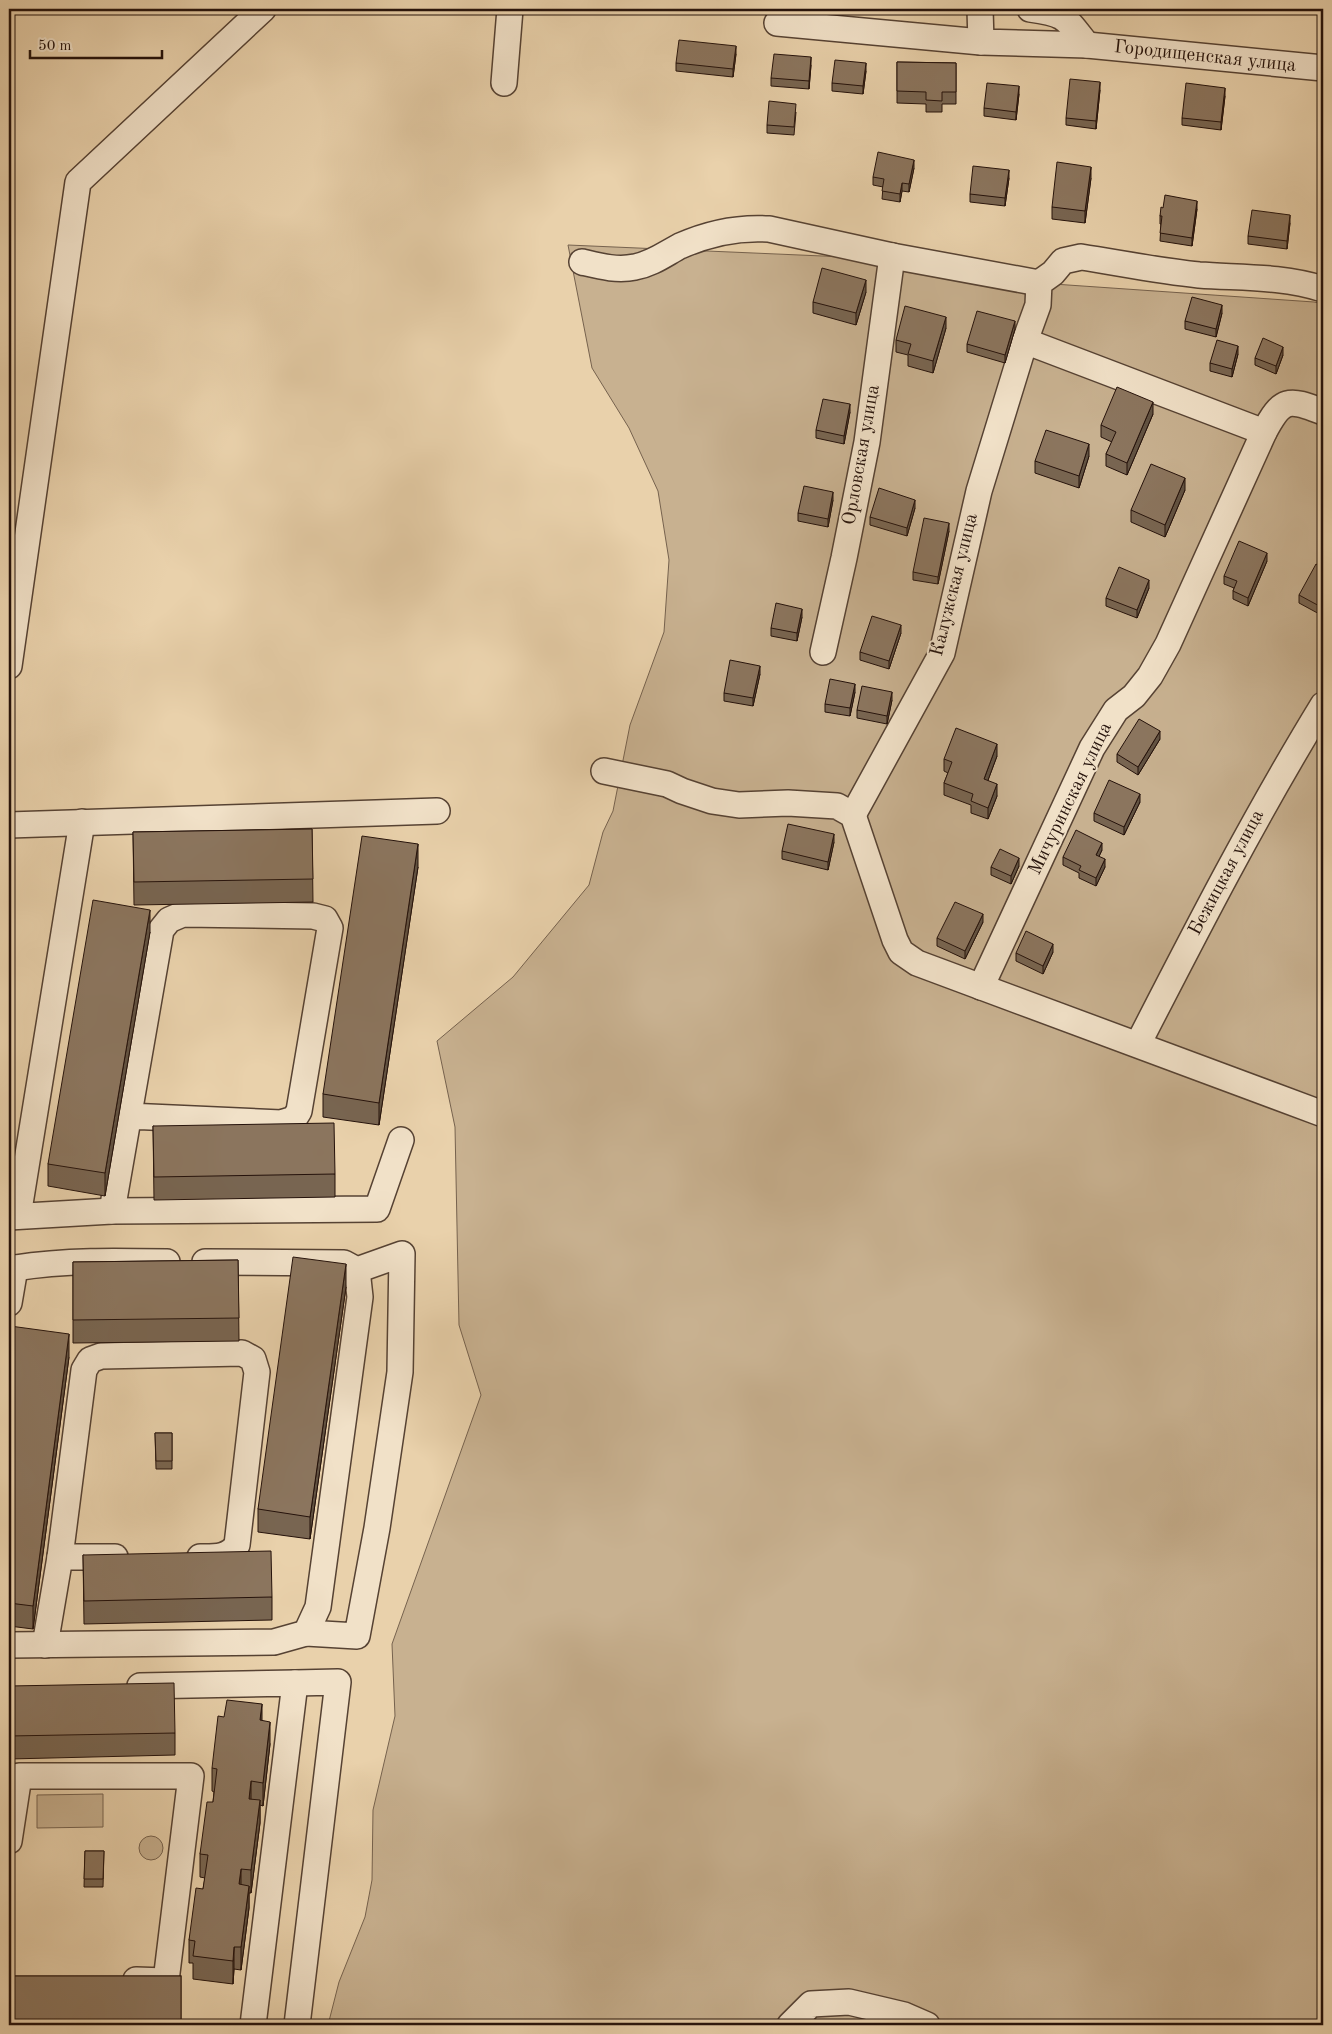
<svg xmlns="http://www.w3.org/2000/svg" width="1332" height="2034" viewBox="0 0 1332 2034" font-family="'Old Standard TT',serif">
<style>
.green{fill:#c8b190;stroke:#76624e}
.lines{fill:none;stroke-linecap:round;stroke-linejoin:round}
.minor-casing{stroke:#564233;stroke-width:28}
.minor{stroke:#f1e1c8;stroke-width:25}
.wall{fill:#786551;stroke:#25120b}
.shaded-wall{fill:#615242;stroke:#25120b}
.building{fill:#8b755e;stroke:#25120b}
.labels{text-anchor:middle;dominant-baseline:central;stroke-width:4;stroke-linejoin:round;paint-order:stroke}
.street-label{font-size:19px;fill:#25120b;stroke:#f1e1c8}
</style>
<rect width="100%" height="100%" fill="#e9d1ab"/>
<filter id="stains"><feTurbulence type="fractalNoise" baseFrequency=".004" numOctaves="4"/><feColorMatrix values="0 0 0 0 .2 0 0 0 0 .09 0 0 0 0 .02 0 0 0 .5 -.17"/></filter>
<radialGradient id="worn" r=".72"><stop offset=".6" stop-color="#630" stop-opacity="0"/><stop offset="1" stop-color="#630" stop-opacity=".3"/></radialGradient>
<g class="green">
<polygon points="568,245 892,259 1039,283 1314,302 1323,304 1323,2025 328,2025 339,1982 365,1917 372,1880 373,1810 395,1716 392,1644 481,1395 459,1325 455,1127 437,1041 513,977 589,885 603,832 613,811 630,725 664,632 669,560 658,491 629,428 592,368"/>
<polygon points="103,1794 103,1827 37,1828 37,1795"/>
<circle cx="151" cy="1848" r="12"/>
</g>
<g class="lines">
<g class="minor-casing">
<g id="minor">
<polyline points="980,9 981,42 1087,45 1323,68"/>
<path d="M1030,9c36,5 35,8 57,36"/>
<polyline points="777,23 981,42"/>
<polyline points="504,83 510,9"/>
<path d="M582,262c17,4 35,9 53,5 17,-3 30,-13 45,-21 29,-13 58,-19 89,-17l123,27 147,27"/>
<path d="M1025,341l239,91c18,-34 24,-34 59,-20"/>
<polyline points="823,652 844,558 867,442 892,256"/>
<polyline points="9,666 78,182 263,9"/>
<polyline points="604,771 667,784 682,791 712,801 739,805 788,803 837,806 853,815 895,940 901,952 917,963 1323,1114"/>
<path d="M853,815l89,-162 37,-162 46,-150 13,-36 1,-22 14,-10 10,-12 18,-4c39,6 78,14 118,18 42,3 83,1 124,14"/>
<polyline points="9,825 437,811"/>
<polyline points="981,987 1092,748 1116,710 1134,696 1150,676 1168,644 1264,432"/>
<path d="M1138,1044c59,-115 117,-228 185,-339"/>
<polyline points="112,1211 161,930 169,920 183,914 313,916 325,919 330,928 299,1111 294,1119 281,1123 128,1116"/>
<polyline points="18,1216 82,822"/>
<polyline points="9,1217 112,1211 377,1209 401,1140"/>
<polyline points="205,1262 344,1263 357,1270 402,1254 400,1372 377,1528 357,1636 306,1633"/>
<polyline points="9,1267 15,1268 9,1303"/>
<path d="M15,1268c50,-8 101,-7 152,-6"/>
<polyline points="60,1557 115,1557"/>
<polyline points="9,1645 274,1642 306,1633 318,1607 360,1297 357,1270"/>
<path d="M45,1645l15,-88 24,-187 6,-10 11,-4 141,-3 11,6 4,13 -20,173c-9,13 -22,12 -37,12"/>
<polyline points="295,1683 338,1682 297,2025"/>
<polyline points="140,1686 295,1683 253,2025"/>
<polyline points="9,1841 19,1776 191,1776 166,1981 136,1980"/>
<polyline points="790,2025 811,2004 849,2002 904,2015 927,2025"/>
</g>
</g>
<use href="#minor" class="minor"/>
</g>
<g class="wall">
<polygon points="736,54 733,77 676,71 676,63"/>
<polygon points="897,62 956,63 956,104 942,104 942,112 926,112 926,104 897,103"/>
<polygon points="811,65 809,89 771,86 771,78"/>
<polygon points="866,71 863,94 832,91 832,83"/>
<polygon points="1100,90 1096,129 1066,125 1066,118"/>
<polygon points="1019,94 1016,120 984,116 984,108"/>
<polygon points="1225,96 1221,130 1182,125 1182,118"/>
<polygon points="796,112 794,135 767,133 767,125"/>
<polygon points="914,168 909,192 902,191 900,202 882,199 883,187 873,185 873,177"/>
<polygon points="1009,178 1005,206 970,202 970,194"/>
<polygon points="1091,178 1085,223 1052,219 1052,207"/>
<polygon points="1163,208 1197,209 1192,246 1160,241 1161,224 1160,224 1160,216"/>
<polygon points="1290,223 1287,249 1248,244 1248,236"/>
<polygon points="866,292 856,325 813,313 813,302"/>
<polygon points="1222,313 1216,337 1185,329 1185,321"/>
<polygon points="946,328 933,373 908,366 908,355 896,352 896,340"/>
<polygon points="1015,329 1005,363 967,352 967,344"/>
<polygon points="1238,354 1232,377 1210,371 1210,363"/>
<polygon points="1283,355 1276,374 1255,365 1255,358"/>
<polygon points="850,412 844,444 816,438 816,430"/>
<polygon points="1153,414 1127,475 1106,466 1106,454 1112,442 1101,437 1101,425"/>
<polygon points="1089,456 1079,488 1035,473 1035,461"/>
<polygon points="1185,490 1165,537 1131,522 1131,510"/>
<polygon points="833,500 828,527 798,521 798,513"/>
<polygon points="915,508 907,536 870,525 870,517"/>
<polygon points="949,531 938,584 913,580 913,572"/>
<polygon points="1267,561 1248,606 1233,599 1233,591 1234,588 1224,584 1224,576"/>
<polygon points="1323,568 1323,616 1299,603 1299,595"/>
<polygon points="1149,588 1137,618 1106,606 1106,598"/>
<polygon points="802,617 797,641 771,636 771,628"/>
<polygon points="901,633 889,669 860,660 860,652"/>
<polygon points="760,674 753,706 724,701 724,693"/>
<polygon points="855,692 850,716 825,712 825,704"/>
<polygon points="892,700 887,724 857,718 857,710"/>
<polygon points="1160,739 1138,775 1117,762 1117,754"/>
<polygon points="997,756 988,780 997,796 988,819 971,813 971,805 944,795 944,783 948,773 944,771 944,759"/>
<polygon points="1140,802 1124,835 1094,821 1094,813"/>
<polygon points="312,829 313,902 134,905 133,832"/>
<polygon points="834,842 828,870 782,859 782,851"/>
<polygon points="1102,850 1099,856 1105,867 1096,886 1079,878 1079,873 1063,865 1063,857"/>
<polygon points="1019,866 1011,884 991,875 991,867"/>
<polygon points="418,867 379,1125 323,1117 323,1094"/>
<polygon points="983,922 965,959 937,946 937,938"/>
<polygon points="150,932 105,1196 48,1186 48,1164"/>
<polygon points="1053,952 1043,974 1016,961 1016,953"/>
<polygon points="153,1126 335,1174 335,1197 154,1200"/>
<polygon points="238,1260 239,1341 73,1343 73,1262"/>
<polygon points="346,1287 310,1539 258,1532 258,1509"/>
<polygon points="9,1338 69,1357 33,1629 9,1626"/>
<polygon points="155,1433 172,1433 172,1469 156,1469"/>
<polygon points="83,1555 272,1597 272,1620 84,1624"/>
<polygon points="9,1686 175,1733 175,1755 9,1759"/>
<polygon points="262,1720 270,1744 263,1806 260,1805 260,1823 251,1893 249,1893 249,1908 241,1970 234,1969 233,1984 193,1979 193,1963 189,1963 189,1940 203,1889 205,1878 200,1877 200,1854 213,1802 214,1792 212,1791 212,1768"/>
<polygon points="85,1851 104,1851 103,1887 84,1887"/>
<rect x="11" y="1976" width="170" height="49"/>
</g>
<g class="shaded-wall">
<polygon points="736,46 736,54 733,77 733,69"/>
<polygon points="811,57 811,65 809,89 809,81"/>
<polygon points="866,63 866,71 863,94 863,86"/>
<polygon points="1100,82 1100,90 1096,129 1096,121"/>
<polygon points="1019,86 1019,94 1016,120 1016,112"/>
<polygon points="1225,88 1225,96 1221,130 1221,122"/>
<polygon points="914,160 914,168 909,192 909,184"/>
<polygon points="1091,167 1091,178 1085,223 1085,211"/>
<polygon points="1009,170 1009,178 1005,206 1005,198"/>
<polygon points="902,183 902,191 900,202 900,194"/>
<polygon points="1197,201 1197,209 1192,246 1192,238"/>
<polygon points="1290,215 1290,223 1287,249 1287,241"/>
<polygon points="866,280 866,292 856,325 856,313"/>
<polygon points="1222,305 1222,313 1216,337 1216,329"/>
<polygon points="946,317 946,328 933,373 933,361"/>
<polygon points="1015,321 1015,329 1005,363 1005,355"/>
<polygon points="1238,346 1238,354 1232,377 1232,369"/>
<polygon points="1283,347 1283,355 1276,374 1276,366"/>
<polygon points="1153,402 1153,414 1127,475 1127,463"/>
<polygon points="850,404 850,412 844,444 844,436"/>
<polygon points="1089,444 1089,456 1079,488 1079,476"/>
<polygon points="1185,478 1185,490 1165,537 1165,525"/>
<polygon points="833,492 833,500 828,527 828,519"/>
<polygon points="915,500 915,508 907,536 907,528"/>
<polygon points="949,523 949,531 938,584 938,577"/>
<polygon points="1267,553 1267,561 1248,606 1248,598"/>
<polygon points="1149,580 1149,588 1137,618 1137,610"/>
<polygon points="802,609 802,617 797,641 797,633"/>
<polygon points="901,625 901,633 889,669 889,661"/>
<polygon points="760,666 760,674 753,706 753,698"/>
<polygon points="855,684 855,692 850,716 850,708"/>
<polygon points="892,692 892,700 887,724 887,716"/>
<polygon points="1160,731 1160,739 1138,775 1138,767"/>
<polygon points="997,744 997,756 984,791 984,779"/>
<polygon points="997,784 997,796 988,819 988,808"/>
<polygon points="1140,794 1140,802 1124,835 1124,827"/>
<polygon points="834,834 834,842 828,870 828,862"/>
<polygon points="1102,843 1102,850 1096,863 1096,855"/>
<polygon points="418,844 418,867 379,1125 379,1103"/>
<polygon points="1019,858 1019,866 1011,884 1011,876"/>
<polygon points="1105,859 1105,867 1096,886 1096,878"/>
<polygon points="150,910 150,932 105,1196 105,1173"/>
<polygon points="983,914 983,922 965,959 965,951"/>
<polygon points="1053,944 1053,952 1043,974 1043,966"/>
<polygon points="346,1264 346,1287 310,1539 310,1517"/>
<polygon points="69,1334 69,1357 33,1629 33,1606"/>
<polygon points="262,1704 262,1727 260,1720"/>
<polygon points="270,1722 270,1744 263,1806 263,1783"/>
<polygon points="251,1781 251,1804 249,1799"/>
<polygon points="260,1800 260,1823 251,1893 251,1870"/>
<polygon points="241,1869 241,1892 239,1884"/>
<polygon points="249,1886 249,1908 241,1970 241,1947"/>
<polygon points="234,1947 234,1969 233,1984 233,1961"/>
</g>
<g class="building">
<polygon points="1321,9 1323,9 1323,21"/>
<polygon points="679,40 736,46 733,69 676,63"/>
<polygon points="774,54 811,57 809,81 771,78"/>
<polygon points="835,60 866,63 863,86 832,83"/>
<polygon points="897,62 956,63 956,92 942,92 942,101 926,100 926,92 897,91"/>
<polygon points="1070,79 1100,82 1096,121 1066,118"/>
<polygon points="987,83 1019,86 1016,112 984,108"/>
<polygon points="1186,83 1225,88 1221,122 1182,118"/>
<polygon points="769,101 796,104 794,127 767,125"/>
<polygon points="878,152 914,160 909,184 902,183 900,194 882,191 884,179 873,177"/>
<polygon points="1057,162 1091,167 1085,211 1052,207"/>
<polygon points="973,166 1009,170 1005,198 970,194"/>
<polygon points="1165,195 1197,201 1192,238 1160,233 1162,216 1160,216 1161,207 1163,208"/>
<polygon points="1252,210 1290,215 1287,241 1248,236"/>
<polygon points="822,268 866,280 856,313 813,302"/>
<polygon points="1192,297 1222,305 1216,329 1185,321"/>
<polygon points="905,306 946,317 933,361 908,354 911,344 896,340"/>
<polygon points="977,311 1015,321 1005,355 967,344"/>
<polygon points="1263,338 1283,347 1276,366 1255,358"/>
<polygon points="1217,340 1238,346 1232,369 1210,363"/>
<polygon points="1117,387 1153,402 1127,463 1106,454 1116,432 1101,425"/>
<polygon points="823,399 850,404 844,436 816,430"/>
<polygon points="1046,430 1089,444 1079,476 1035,461"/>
<polygon points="1151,464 1185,478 1165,525 1131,510"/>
<polygon points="804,486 833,492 828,519 798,513"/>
<polygon points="879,488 915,500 907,528 870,517"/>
<polygon points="924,518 949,523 938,577 913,572"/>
<polygon points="1239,541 1267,553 1248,598 1233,591 1237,581 1224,576"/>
<polygon points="1316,564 1323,568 1323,608 1299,595"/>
<polygon points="1119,567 1149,580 1137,610 1106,598"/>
<polygon points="776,603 802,609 797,633 771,628"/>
<polygon points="872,616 901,625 889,661 860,652"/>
<polygon points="730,660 760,666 753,698 724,693"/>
<polygon points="830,679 855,684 850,708 825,704"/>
<polygon points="862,686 892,692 887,716 857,710"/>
<polygon points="1139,719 1160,731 1138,767 1117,754"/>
<polygon points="956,728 997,744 984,779 997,784 988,808 971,801 973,794 944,783 952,762 944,759"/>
<polygon points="1109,780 1140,794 1124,827 1094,813"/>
<polygon points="788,824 834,834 828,862 782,851"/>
<polygon points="312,829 313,879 134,882 133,832"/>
<polygon points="1076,830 1102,843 1096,855 1105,859 1096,878 1079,870 1081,866 1063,857"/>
<polygon points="362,836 418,844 379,1103 323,1094"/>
<polygon points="1000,849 1019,858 1011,876 991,867"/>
<polygon points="93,900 150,910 105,1173 48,1164"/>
<polygon points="955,902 983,914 965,951 937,938"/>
<polygon points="1026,931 1053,944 1043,966 1016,953"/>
<polygon points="334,1123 335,1174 154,1177 153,1126"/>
<polygon points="293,1257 346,1264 310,1517 258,1509"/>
<polygon points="238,1260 239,1318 73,1320 73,1262"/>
<polygon points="10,1326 69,1334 33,1606 9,1603 9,1338"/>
<polygon points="155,1433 172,1433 172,1461 156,1461"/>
<polygon points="271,1551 272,1597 84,1601 83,1555"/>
<polygon points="174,1683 175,1733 9,1736 9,1686"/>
<polygon points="227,1700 262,1704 260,1720 270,1722 263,1783 251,1781 249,1799 260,1800 251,1870 241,1869 239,1884 249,1886 241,1947 234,1947 233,1961 193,1956 195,1941 189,1940 196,1888 203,1889 208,1855 200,1854 207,1802 213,1802 217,1769 212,1768 218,1716 224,1717"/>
<polygon points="85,1851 104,1851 103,1879 84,1879"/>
<rect x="11" y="1976" width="170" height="47"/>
</g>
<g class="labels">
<g class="street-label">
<text transform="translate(1205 57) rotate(6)">Городищенская улица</text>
<text transform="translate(862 455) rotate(-80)">Орловская улица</text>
<text transform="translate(955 585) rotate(-76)">Калужская улица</text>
<text transform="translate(1071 799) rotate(-64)">Мичуринская улица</text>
<text transform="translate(1227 873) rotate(-62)">Бежицкая улица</text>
</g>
</g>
<rect width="1332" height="2034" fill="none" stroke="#e9d1ab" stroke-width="30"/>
<rect x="10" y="10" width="1312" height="2014" fill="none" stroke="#25120b" stroke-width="2.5"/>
<rect x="15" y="15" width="1302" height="2004" fill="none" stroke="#25120b"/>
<path d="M30 50v8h132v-8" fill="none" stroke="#25120b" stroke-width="2.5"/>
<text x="38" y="50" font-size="15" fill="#25120b" stroke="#f1e1c8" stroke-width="4" paint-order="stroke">50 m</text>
<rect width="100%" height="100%" filter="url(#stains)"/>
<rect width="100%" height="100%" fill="url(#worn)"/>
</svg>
